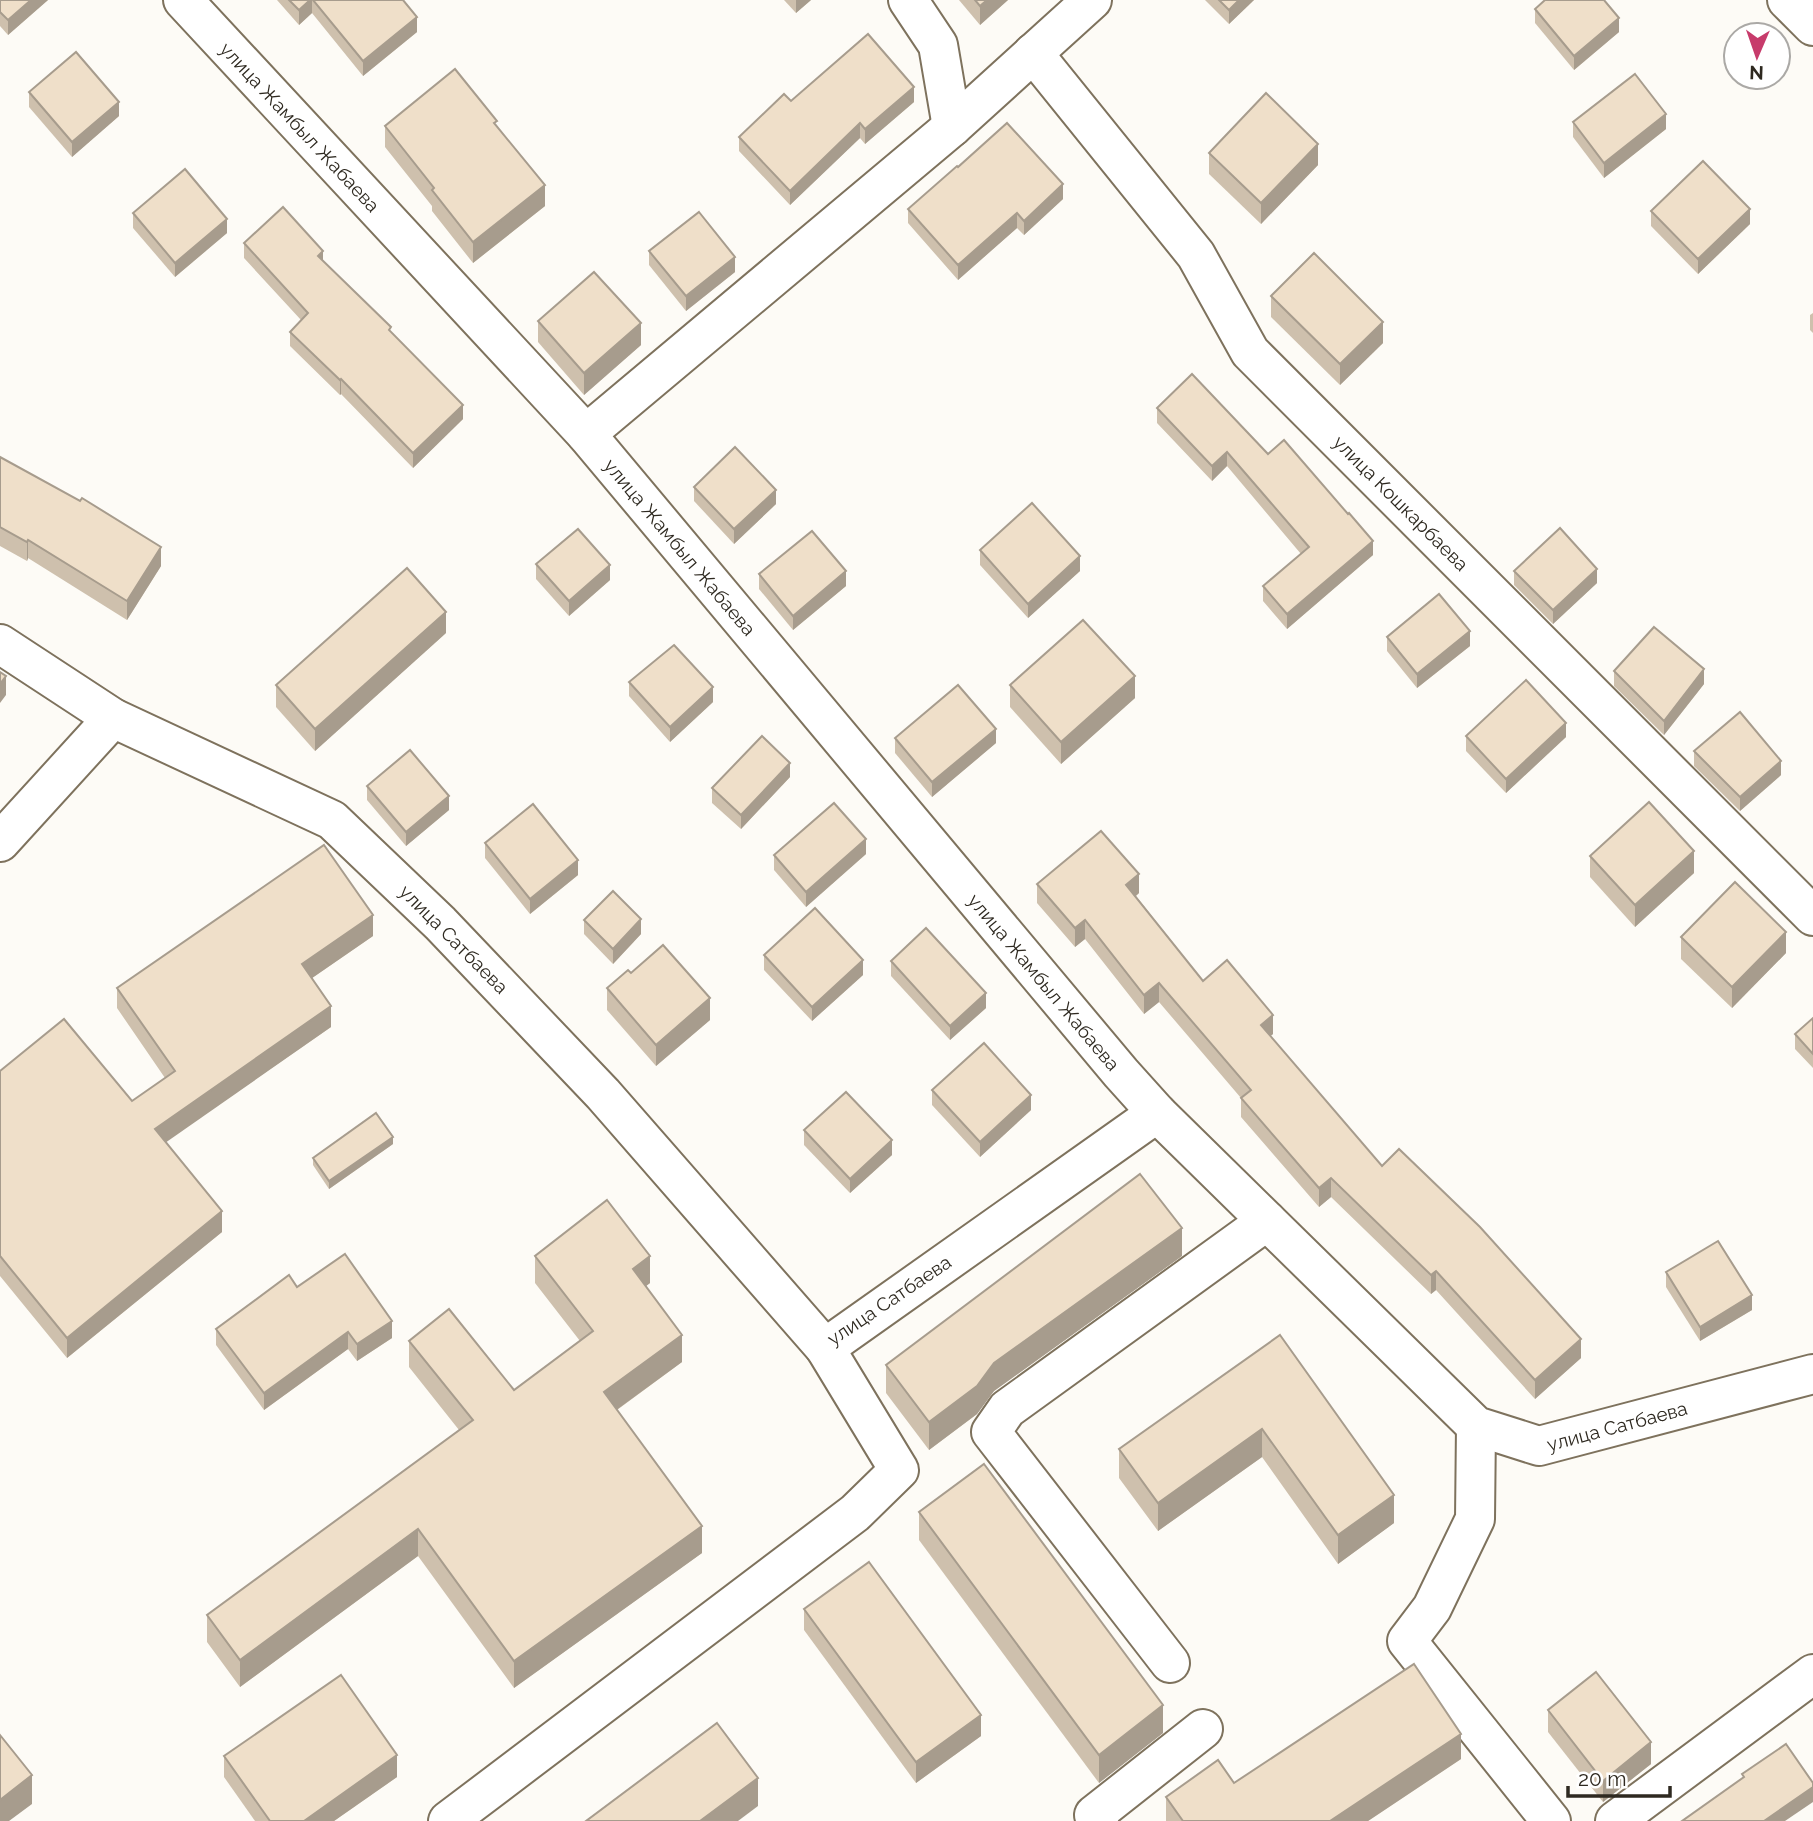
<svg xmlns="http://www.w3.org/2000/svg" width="1813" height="1821" viewBox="0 0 1813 1821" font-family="Raleway,sans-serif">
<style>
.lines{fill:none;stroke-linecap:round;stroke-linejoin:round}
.minor-casing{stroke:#7e725d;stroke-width:42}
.highway-casing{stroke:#7e725d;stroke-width:42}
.minor{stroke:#fff;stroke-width:38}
.highway{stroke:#fff;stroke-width:38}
.wall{fill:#cec0ad}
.shaded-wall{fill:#a79c8d}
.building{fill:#efdfc9;stroke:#a79c8d;stroke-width:2}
.labels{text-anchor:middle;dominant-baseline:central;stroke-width:5;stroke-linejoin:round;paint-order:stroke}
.street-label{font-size:19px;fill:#2e2920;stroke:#fff}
</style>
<rect width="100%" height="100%" fill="#fdfbf6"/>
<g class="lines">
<g class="minor-casing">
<g id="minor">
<polyline points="183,0 586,434 1121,1073 1157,1113 1476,1426 1539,1446 1813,1374"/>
<polyline points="908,0 938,45 952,127"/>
<polyline points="1033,53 1196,255 1250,352 1813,916"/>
<polyline points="586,434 952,127 1092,0"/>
<polyline points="0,644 113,718 332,820 440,923 603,1094 825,1348 1157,1113"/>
<polyline points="0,842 113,718"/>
<polyline points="1476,1426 1475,1519 1432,1608 1407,1641 1551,1821"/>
<polyline points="1170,1663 991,1432 1007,1409 1267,1221"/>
<polyline points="448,1821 855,1513 899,1470 825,1348"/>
<polyline points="1099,1821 1094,1815 1203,1729"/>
<polyline points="1615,1821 1813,1674"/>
</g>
</g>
<g class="highway-casing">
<polyline id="highway" points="1787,0 1813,26"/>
</g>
<use href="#minor" class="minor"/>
<use href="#highway" class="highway"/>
</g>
<g class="wall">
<polygon points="0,0 48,0 8,35 0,26"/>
<polygon points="277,0 403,0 417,32 363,76 312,13 299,25"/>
<polygon points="784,0 811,0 796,13"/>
<polygon points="959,0 1008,0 980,25"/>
<polygon points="1205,0 1254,0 1229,24"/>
<polygon points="1535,9 1619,32 1574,70 1535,23"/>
<polygon points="29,92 119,116 72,157 29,107"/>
<polygon points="791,101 914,102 865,144 860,138 790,205 739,151 739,137"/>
<polygon points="1573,122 1666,129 1604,178 1573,137"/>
<polygon points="385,126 497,126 545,206 473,263 432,211 432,206 385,147"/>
<polygon points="1209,153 1318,165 1261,224 1209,174"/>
<polygon points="958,167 1063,199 1024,235 1017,228 958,280 908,223 908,209"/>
<polygon points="1651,211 1750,224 1698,274 1651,226"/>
<polygon points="133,213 227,233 175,277 133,228"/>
<polygon points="244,243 323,261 391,333 463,419 413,468 341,394 340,395 290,346 290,332 301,320 244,258"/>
<polygon points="649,251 735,272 686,311 649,265"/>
<polygon points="1271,296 1383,343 1340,385 1271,317"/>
<polygon points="1813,313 1813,333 1810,330 1810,315"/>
<polygon points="538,321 641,345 584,395 538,342"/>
<polygon points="1157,408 1268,454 1373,555 1287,629 1263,601 1263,586 1301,554 1227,466 1212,481 1157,423"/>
<polygon points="0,457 80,501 161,566 127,620 28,558 27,561 0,546"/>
<polygon points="694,487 776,504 734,544 694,501"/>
<polygon points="980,550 1080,571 1028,618 980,565"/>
<polygon points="536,564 610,580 569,616 536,579"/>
<polygon points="1514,571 1597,583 1553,624 1514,585"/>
<polygon points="759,574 846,586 793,630 759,589"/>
<polygon points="446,633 315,751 276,707 276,685"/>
<polygon points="1387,637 1470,646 1417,688 1387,651"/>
<polygon points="1614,671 1704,684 1664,735 1614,686"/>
<polygon points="629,682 713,702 670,742 629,696"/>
<polygon points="1010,685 1135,698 1061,764 1010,707"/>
<polygon points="1466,736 1566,737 1506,793 1466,751"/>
<polygon points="895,738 996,743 932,797 895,753"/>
<polygon points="1694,751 1781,775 1740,811 1694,766"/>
<polygon points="790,777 741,829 712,803 712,788"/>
<polygon points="367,786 449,810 406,846 367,800"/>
<polygon points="485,843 578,875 530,914 485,858"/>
<polygon points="866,854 806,907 774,870 774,855"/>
<polygon points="1590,856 1694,873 1635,927 1590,877"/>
<polygon points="1037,884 1139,893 1136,896 1203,981 1273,1034 1270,1036 1382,1166 1581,1358 1535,1399 1436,1290 1431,1294 1331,1197 1319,1207 1241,1117 1241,1098 1159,1002 1144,1014 1085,939 1075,947 1037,903"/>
<polygon points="584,920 641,934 613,964 584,934"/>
<polygon points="373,936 312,978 331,1027 165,1142 222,1232 67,1358 0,1276 0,1071 132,1101 165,1078 117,1008 117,988"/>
<polygon points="1681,937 1786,953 1732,1008 1681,959"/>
<polygon points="764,955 863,975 812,1021 764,970"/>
<polygon points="891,961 986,1008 950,1040 891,976"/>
<polygon points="631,973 710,1020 656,1066 607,1010 607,988"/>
<polygon points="1813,1018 1813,1068 1795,1049 1795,1034"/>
<polygon points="932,1090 1031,1110 980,1157 932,1105"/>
<polygon points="804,1130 892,1155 850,1193 804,1145"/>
<polygon points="393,1144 329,1189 313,1165 313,1158"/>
<polygon points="535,1256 650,1283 646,1286 682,1362 617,1410 702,1553 514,1688 418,1556 240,1687 207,1642 207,1615 459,1430 409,1367 409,1341 514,1390 580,1341 535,1283"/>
<polygon points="1182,1256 994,1391 977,1414 929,1450 886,1393 886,1365"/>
<polygon points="1666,1272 1752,1310 1700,1341 1666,1287"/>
<polygon points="297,1287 392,1338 357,1361 348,1349 264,1410 216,1345 216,1329"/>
<polygon points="1280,1335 1394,1523 1338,1564 1262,1457 1158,1531 1119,1478 1119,1449"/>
<polygon points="919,1512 1163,1733 1099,1783 919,1540"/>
<polygon points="804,1609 981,1736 916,1783 804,1630"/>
<polygon points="1548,1710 1651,1764 1603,1802 1548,1732"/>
<polygon points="224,1756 397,1777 334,1821 255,1821 224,1777"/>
<polygon points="1461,1759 1368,1821 1166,1821 1166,1797 1234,1783"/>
</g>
<g class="shaded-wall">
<polygon points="31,0 48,0 8,35 8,20"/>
<polygon points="310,0 312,0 312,13 299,25 299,10"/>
<polygon points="796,0 811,0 796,13"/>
<polygon points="987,0 1008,0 980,25 980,6"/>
<polygon points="1239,0 1254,0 1229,24 1229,10"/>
<polygon points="417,17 417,32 363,76 363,61"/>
<polygon points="1619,18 1619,32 1574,70 1574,56"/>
<polygon points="914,87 914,102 865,144 865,129"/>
<polygon points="119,102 119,116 72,157 72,142"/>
<polygon points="1666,114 1666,129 1604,178 1604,163"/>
<polygon points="860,123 860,138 790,205 790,191"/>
<polygon points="1318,144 1318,165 1261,224 1261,203"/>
<polygon points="1063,184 1063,199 1024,235 1024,221"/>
<polygon points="545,185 545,206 473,263 473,242"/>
<polygon points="1750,209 1750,224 1698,274 1698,259"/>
<polygon points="1017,213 1017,228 958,280 958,265"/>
<polygon points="227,219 227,233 175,277 175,263"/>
<polygon points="323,251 323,266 318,256"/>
<polygon points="735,257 735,272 686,311 686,296"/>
<polygon points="1383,322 1383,343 1340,385 1340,364"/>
<polygon points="641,323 641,345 584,395 584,373"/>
<polygon points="341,379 341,394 340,395 340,380"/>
<polygon points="463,405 463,419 413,468 413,453"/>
<polygon points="1227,452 1227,466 1212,481 1212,466"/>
<polygon points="776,490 776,504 734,544 734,529"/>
<polygon points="28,540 28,558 27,561 27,542"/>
<polygon points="1373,541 1373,555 1287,629 1287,614"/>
<polygon points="161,547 161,566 127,620 127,601"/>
<polygon points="1080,556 1080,571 1028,618 1028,604"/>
<polygon points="610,565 610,580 569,616 569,601"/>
<polygon points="1597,569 1597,583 1553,624 1553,610"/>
<polygon points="846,571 846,586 793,630 793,616"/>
<polygon points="446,612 446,633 315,751 315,729"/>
<polygon points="1470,631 1470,646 1417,688 1417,674"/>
<polygon points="1704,669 1704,684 1664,735 1664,721"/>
<polygon points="6,676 6,695 0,703 0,684"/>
<polygon points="1135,676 1135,698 1061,764 1061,742"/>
<polygon points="713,687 713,702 670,742 670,727"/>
<polygon points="1566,723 1566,737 1506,793 1506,779"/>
<polygon points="996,729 996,743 932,797 932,782"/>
<polygon points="1781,761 1781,775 1740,811 1740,797"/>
<polygon points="790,763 790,777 741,829 741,815"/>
<polygon points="449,796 449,810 406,846 406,832"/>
<polygon points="866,839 866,854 806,907 806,892"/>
<polygon points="1694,851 1694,873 1635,927 1635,905"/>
<polygon points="578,860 578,875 530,914 530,899"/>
<polygon points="1139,874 1139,893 1126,904 1126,885"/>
<polygon points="373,915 373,936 302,985 302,964"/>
<polygon points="641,919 641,934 613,964 613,949"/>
<polygon points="1085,920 1085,939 1075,947 1075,928"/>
<polygon points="1786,932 1786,953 1732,1008 1732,987"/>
<polygon points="863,960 863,975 812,1021 812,1007"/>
<polygon points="1159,983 1159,1002 1144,1014 1144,995"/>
<polygon points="986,993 986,1008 950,1040 950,1026"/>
<polygon points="710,998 710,1020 656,1066 656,1045"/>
<polygon points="331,1006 331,1027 155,1150 155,1129"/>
<polygon points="1273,1015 1273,1034 1261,1044 1261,1025"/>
<polygon points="1031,1095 1031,1110 980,1157 980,1142"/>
<polygon points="393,1137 393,1144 329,1189 329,1181"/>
<polygon points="892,1140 892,1155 850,1193 850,1179"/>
<polygon points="1331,1178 1331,1197 1319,1207 1319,1188"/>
<polygon points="222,1211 222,1232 67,1358 67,1338"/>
<polygon points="1182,1228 1182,1256 994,1391 977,1414 929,1450 929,1422 994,1363"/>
<polygon points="650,1256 650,1283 633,1296 633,1269"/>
<polygon points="1436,1271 1436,1290 1431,1294 1431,1275"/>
<polygon points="1752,1295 1752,1310 1700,1341 1700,1327"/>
<polygon points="392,1321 392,1338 357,1361 357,1344"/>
<polygon points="348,1332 348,1349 264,1410 264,1393"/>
<polygon points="682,1335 682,1362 604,1419 604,1392"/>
<polygon points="1581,1339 1581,1358 1535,1399 1535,1380"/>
<polygon points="1262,1429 1262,1457 1158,1531 1158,1503"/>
<polygon points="1394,1495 1394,1523 1338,1564 1338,1535"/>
<polygon points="702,1526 702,1553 514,1688 514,1661"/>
<polygon points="418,1529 418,1556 240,1687 240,1660"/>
<polygon points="1163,1705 1163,1733 1099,1783 1099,1755"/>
<polygon points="981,1715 981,1736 916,1783 916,1762"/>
<polygon points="1461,1734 1461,1759 1368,1821 1330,1821"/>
<polygon points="1651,1742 1651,1764 1603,1802 1603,1781"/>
<polygon points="397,1755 397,1777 334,1821 304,1821"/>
<polygon points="32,1775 32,1804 9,1821 0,1821 0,1800"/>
<polygon points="758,1778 758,1806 738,1821 700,1821"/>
<polygon points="1813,1787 1813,1802 1785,1821 1764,1821"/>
</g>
<g class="building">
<polygon points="0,0 31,0 8,20 0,12"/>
<polygon points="289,0 310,0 299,10"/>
<polygon points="313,0 403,0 417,17 363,61"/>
<polygon points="975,0 987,0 980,6"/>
<polygon points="1219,0 1239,0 1229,10"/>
<polygon points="1545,0 1604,0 1619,18 1574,56 1535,9"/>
<polygon points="868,34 914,87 865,129 860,123 790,191 739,137 784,94 791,101"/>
<polygon points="76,52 119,102 72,142 29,92"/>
<polygon points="455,69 497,121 494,123 545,185 473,242 432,190 434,188 385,126"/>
<polygon points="1635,74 1666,114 1604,163 1573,122"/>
<polygon points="1266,93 1318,144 1261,203 1209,153"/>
<polygon points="1007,123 1063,184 1024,221 1017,213 958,265 908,209 957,166 958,167"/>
<polygon points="1703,161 1750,209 1698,259 1651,211"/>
<polygon points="185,169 227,219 175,263 133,213"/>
<polygon points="283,207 323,251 318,256 391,327 389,330 463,405 413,453 341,379 340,380 290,332 308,313 244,243"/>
<polygon points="699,212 735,257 686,296 649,251"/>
<polygon points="1314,253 1383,322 1340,364 1271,296"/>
<polygon points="594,272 641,323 584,373 538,321"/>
<polygon points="1192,374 1268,454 1284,440 1348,514 1349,513 1373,541 1287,614 1263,586 1309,547 1227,452 1212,466 1157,408"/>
<polygon points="735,447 776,490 734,529 694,487"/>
<polygon points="0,457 80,501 82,498 161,547 127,601 28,540 27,542 0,527"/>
<polygon points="1032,503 1080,556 1028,604 980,550"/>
<polygon points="1560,528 1597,569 1553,610 1514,571"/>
<polygon points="578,529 610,565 569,601 536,564"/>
<polygon points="812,531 846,571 793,616 759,574"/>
<polygon points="407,568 446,612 315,729 276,685"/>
<polygon points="1439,594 1470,631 1417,674 1387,637"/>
<polygon points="1083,620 1135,676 1061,742 1010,685"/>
<polygon points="1654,627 1704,669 1664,721 1614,671"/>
<polygon points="674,645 713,687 670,727 629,682"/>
<polygon points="0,672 6,676 0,684"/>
<polygon points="1526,680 1566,723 1506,779 1466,736"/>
<polygon points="958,685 996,729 932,782 895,738"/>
<polygon points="1740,712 1781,761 1740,797 1694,751"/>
<polygon points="762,736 790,763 741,815 712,788"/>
<polygon points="410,750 449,796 406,832 367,786"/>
<polygon points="1649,802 1694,851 1635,905 1590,856"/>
<polygon points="834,803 866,839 806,892 774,855"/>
<polygon points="533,804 578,860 530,899 485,843"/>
<polygon points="1101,831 1139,874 1126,885 1203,981 1227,960 1273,1015 1261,1025 1382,1166 1399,1149 1480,1227 1581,1339 1535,1380 1436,1271 1431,1275 1331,1178 1319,1188 1241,1098 1251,1090 1159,983 1144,995 1085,920 1075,928 1037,884"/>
<polygon points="324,845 373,915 302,964 331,1006 155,1129 222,1211 67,1338 0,1256 0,1071 64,1019 132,1101 175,1071 117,988"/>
<polygon points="1735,882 1786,932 1732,987 1681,937"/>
<polygon points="613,891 641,919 613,949 584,920"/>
<polygon points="815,908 863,960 812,1007 764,955"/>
<polygon points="926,928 986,993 950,1026 891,961"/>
<polygon points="663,945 710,998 656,1045 607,988 628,970 631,973"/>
<polygon points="1813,1018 1813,1054 1795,1034"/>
<polygon points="984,1043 1031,1095 980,1142 932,1090"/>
<polygon points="846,1092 892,1140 850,1179 804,1130"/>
<polygon points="376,1113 393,1137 329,1181 313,1158"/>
<polygon points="1140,1174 1182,1228 994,1363 977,1386 929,1422 886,1365"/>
<polygon points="607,1200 650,1256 633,1269 682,1335 604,1392 702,1526 514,1661 418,1529 240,1660 207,1615 473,1420 409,1341 449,1309 514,1390 593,1331 535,1256"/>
<polygon points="1718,1241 1752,1295 1700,1327 1666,1272"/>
<polygon points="345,1254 392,1321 357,1344 348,1332 264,1393 216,1329 289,1275 297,1287"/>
<polygon points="1280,1335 1394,1495 1338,1535 1262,1429 1158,1503 1119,1449"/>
<polygon points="984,1464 1163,1705 1099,1755 919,1512"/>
<polygon points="869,1562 981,1715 916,1762 804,1609"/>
<polygon points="1414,1664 1461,1734 1330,1821 1183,1821 1166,1797 1218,1760 1234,1783"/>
<polygon points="1596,1672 1651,1742 1603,1781 1548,1710"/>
<polygon points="341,1675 397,1755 304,1821 270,1821 224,1756"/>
<polygon points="717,1723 758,1778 700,1821 586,1821"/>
<polygon points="0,1735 32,1775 0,1800"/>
<polygon points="1786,1744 1813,1783 1813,1787 1764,1821 1682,1821 1744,1777 1742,1774"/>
</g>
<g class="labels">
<g class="street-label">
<text transform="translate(300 127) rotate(47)">улица Жамбыл Жабаева</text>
<text transform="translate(1401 503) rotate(45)">улица Кошкарбаева</text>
<text transform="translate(680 547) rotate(50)">улица Жамбыл Жабаева</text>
<text transform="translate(454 939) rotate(45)">улица Сатбаева</text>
<text transform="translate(1044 982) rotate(50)">улица Жамбыл Жабаева</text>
<text transform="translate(889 1300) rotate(-34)">улица Сатбаева</text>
<text transform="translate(1617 1426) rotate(-15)">улица Сатбаева</text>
</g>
</g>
<g transform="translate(1757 56) rotate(182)"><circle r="33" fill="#ffffff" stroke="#aba9a6" stroke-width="2"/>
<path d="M0-5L12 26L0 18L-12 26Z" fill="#c73b6b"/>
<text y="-10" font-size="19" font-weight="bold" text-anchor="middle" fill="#2e2920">N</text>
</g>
<path d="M1568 1786v10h102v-10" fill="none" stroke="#2e2920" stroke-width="3.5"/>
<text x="1578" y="1786" font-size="21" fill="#2e2920" stroke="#ffffff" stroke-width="5" paint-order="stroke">20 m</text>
</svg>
